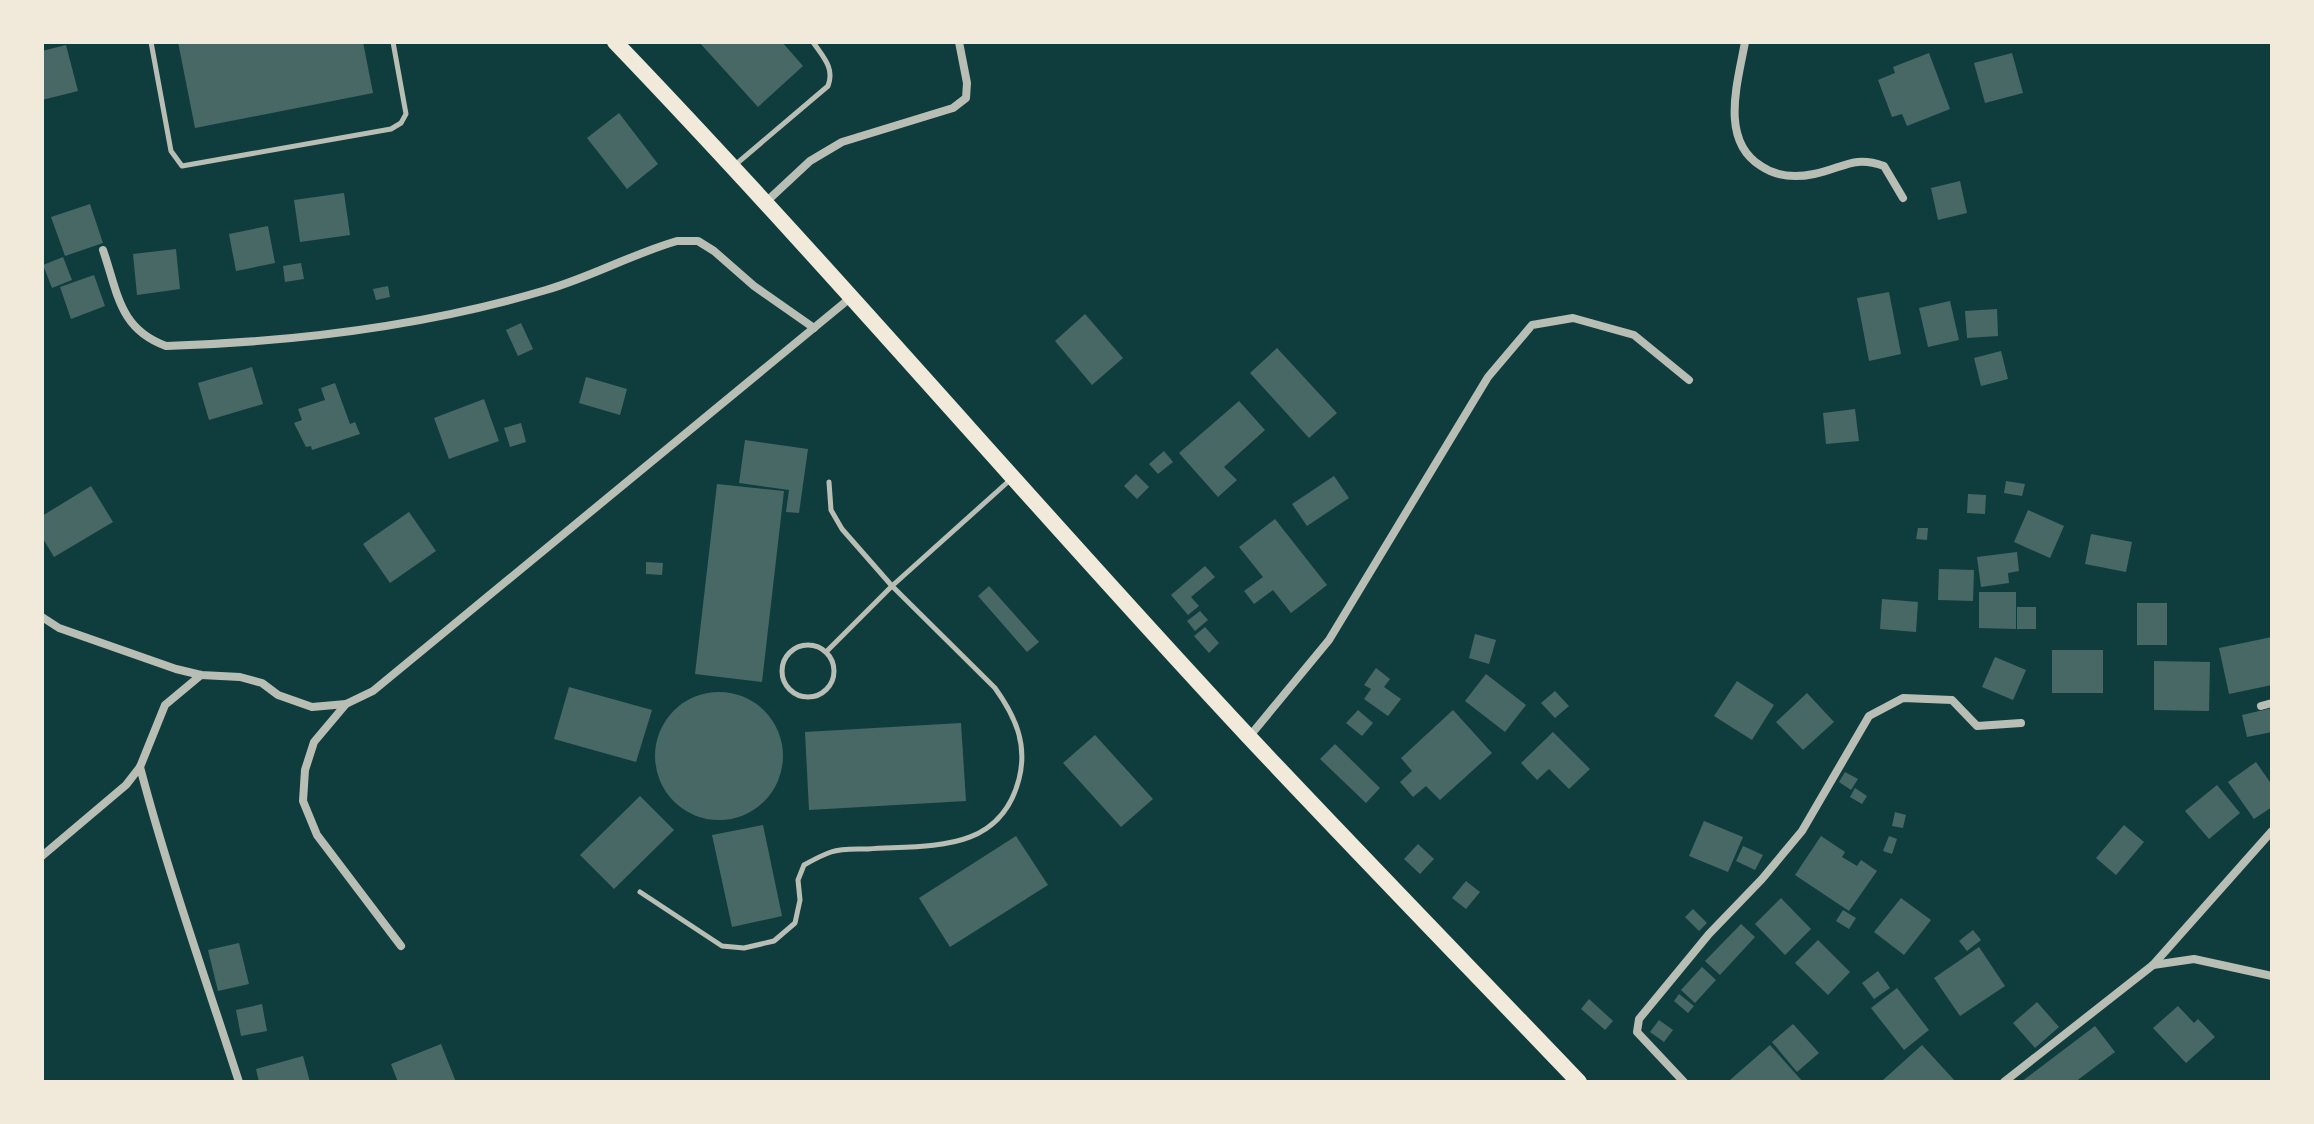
<svg xmlns="http://www.w3.org/2000/svg" width="2314" height="1124" viewBox="0 0 2314 1124" font-family="'DejaVu Sans',sans-serif">
<style>
.building{fill:#486865}
.lines{fill:none;stroke-linecap:round;stroke-linejoin:round}
.service{stroke:#b8beb3;stroke-width:5}
.minor{stroke:#b8beb3;stroke-width:8}
.primary{stroke:#f1e9da;stroke-width:16}
</style>
<rect width="100%" height="100%" fill="#0f3d3e"/>
<g class="building">
<polygon points="178,42 363,42 373,93 195,128"/>
<polygon points="699,42 782,42 803,66 758,107"/>
<polygon points="66,45 78,91 42,100 42,51"/>
<polygon points="1929,53 1950,109 1907,126 1902,114 1892,117 1878,80 1895,73 1893,67"/>
<polygon points="2012,53 2023,93 1985,103 1974,63"/>
<polygon points="619,113 658,164 627,189 587,138"/>
<polygon points="1960,181 1967,213 1938,220 1931,188"/>
<polygon points="344,193 350,235 300,242 294,200"/>
<polygon points="90,204 103,243 65,256 51,217"/>
<polygon points="268,226 275,263 236,271 229,234"/>
<polygon points="176,249 180,289 137,295 133,254"/>
<polygon points="63,257 72,280 52,288 43,265"/>
<polygon points="301,263 304,279 285,282 283,266"/>
<polygon points="94,275 105,306 71,319 60,287"/>
<polygon points="388,286 390,297 376,300 373,289"/>
<polygon points="1889,292 1901,354 1869,361 1857,298"/>
<polygon points="1950,301 1959,340 1928,347 1919,308"/>
<polygon points="1997,309 1998,336 1967,338 1965,311"/>
<polygon points="1085,314 1123,358 1092,385 1055,341"/>
<polygon points="521,323 533,349 518,356 506,330"/>
<polygon points="1277,348 1337,413 1309,438 1250,373"/>
<polygon points="2001,351 2008,379 1981,386 1974,358"/>
<polygon points="252,367 263,404 209,420 198,383"/>
<polygon points="586,377 627,389 620,415 579,403"/>
<polygon points="335,383 350,424 355,422 360,434 312,450 311,446 306,447 294,423 302,420 298,409 325,400 321,388"/>
<polygon points="484,399 499,441 449,459 434,418"/>
<polygon points="1239,401 1265,430 1224,467 1237,480 1218,497 1179,453"/>
<polygon points="1855,409 1859,441 1826,444 1823,413"/>
<polygon points="521,423 526,442 510,447 504,428"/>
<polygon points="745,440 808,449 799,513 786,512 789,490 739,483"/>
<polygon points="1164,451 1173,462 1158,474 1149,464"/>
<polygon points="1136,474 1149,487 1137,499 1124,486"/>
<polygon points="1334,476 1349,498 1307,526 1292,504"/>
<polygon points="2006,481 2025,484 2022,496 2004,493"/>
<polygon points="717,484 784,491 762,682 695,674"/>
<polygon points="91,486 113,522 54,557 42,537 42,516"/>
<polygon points="1968,494 1986,495 1985,514 1967,513"/>
<polygon points="2028,510 2064,526 2050,558 2014,542"/>
<polygon points="409,512 436,551 390,583 363,544"/>
<polygon points="1275,519 1327,585 1291,613 1273,590 1254,604 1244,591 1263,577 1239,547"/>
<polygon points="1918,528 1928,528 1927,540 1916,539"/>
<polygon points="2091,534 2132,542 2126,572 2085,564"/>
<polygon points="2017,552 2019,571 2008,573 2009,583 1981,587 1977,557"/>
<polygon points="646,562 663,563 662,575 646,574"/>
<polygon points="1205,566 1215,577 1191,597 1199,606 1188,615 1171,595"/>
<polygon points="1939,569 1974,570 1973,601 1938,600"/>
<polygon points="989,586 1039,642 1027,652 978,596"/>
<polygon points="1979,592 2016,592 2016,629 1979,628"/>
<polygon points="1882,599 1918,602 1916,632 1880,629"/>
<rect x="2137" y="603" width="30" height="42"/>
<rect x="2017" y="607" width="19" height="22"/>
<polygon points="1200,611 1208,620 1195,631 1187,621"/>
<polygon points="1205,627 1219,643 1209,653 1194,636"/>
<polygon points="1475,634 1496,640 1489,664 1469,658"/>
<polygon points="2272,637 2272,685 2229,694 2219,648"/>
<rect x="2052" y="650" width="51" height="43"/>
<polygon points="1995,657 2026,670 2013,700 1982,687"/>
<polygon points="2154,661 2210,662 2209,711 2154,710"/>
<polygon points="1376,668 1390,679 1384,687 1401,699 1388,716 1364,699 1371,689 1364,685"/>
<polygon points="1486,674 1526,705 1505,732 1465,701"/>
<polygon points="1737,681 1774,705 1752,740 1714,716"/>
<polygon points="569,687 652,710 636,762 554,739"/>
<polygon points="1555,691 1569,706 1555,718 1541,703"/>
<circle cx="719" cy="756" r="64"/>
<polygon points="1807,693 1834,722 1803,750 1776,722"/>
<polygon points="2272,708 2272,732 2247,737 2242,715"/>
<polygon points="1358,710 1373,723 1362,736 1346,723"/>
<polygon points="1453,710 1492,753 1440,800 1426,786 1413,797 1400,782 1412,771 1401,758"/>
<polygon points="961,723 966,801 809,810 805,732"/>
<polygon points="1553,732 1590,769 1569,789 1549,769 1537,780 1521,763"/>
<polygon points="1095,735 1153,799 1121,827 1063,763"/>
<polygon points="1335,744 1380,788 1366,803 1320,759"/>
<polygon points="2256,762 2272,785 2272,807 2254,819 2228,782"/>
<polygon points="1845,772 1858,779 1851,790 1839,782"/>
<polygon points="2217,785 2240,813 2209,839 2185,811"/>
<polygon points="1855,788 1867,796 1862,804 1850,797"/>
<polygon points="640,796 674,830 614,889 580,855"/>
<polygon points="1895,812 1906,815 1903,828 1892,826"/>
<polygon points="1704,821 1743,837 1728,872 1689,856"/>
<polygon points="763,825 782,916 732,927 712,835"/>
<polygon points="2124,825 2144,842 2116,875 2096,858"/>
<polygon points="1016,836 1048,885 950,947 919,898"/>
<polygon points="1821,836 1845,852 1842,857 1857,866 1861,860 1877,871 1849,911 1795,875"/>
<polygon points="1889,836 1897,839 1892,854 1883,851"/>
<polygon points="1418,844 1434,859 1420,874 1404,859"/>
<polygon points="1743,846 1763,855 1755,870 1736,861"/>
<polygon points="1466,881 1480,892 1466,909 1452,898"/>
<polygon points="1781,898 1811,929 1785,955 1755,924"/>
<polygon points="1901,898 1931,920 1904,955 1874,932"/>
<polygon points="1693,909 1707,923 1699,931 1685,917"/>
<polygon points="1843,910 1856,918 1849,929 1836,921"/>
<polygon points="1741,924 1755,937 1720,975 1705,961"/>
<polygon points="1973,930 1981,940 1967,951 1959,941"/>
<polygon points="1818,940 1850,972 1828,995 1795,963"/>
<polygon points="239,943 249,984 218,991 208,950"/>
<polygon points="1979,947 2005,986 1960,1016 1934,978"/>
<polygon points="1702,967 1716,980 1695,1003 1681,990"/>
<polygon points="1878,971 1890,988 1874,999 1862,983"/>
<polygon points="1897,988 1929,1030 1904,1050 1871,1008"/>
<polygon points="1679,994 1694,1006 1688,1013 1674,1001"/>
<polygon points="1589,999 1613,1021 1605,1030 1581,1009"/>
<polygon points="2037,1002 2059,1027 2035,1048 2013,1023"/>
<polygon points="262,1004 267,1031 241,1036 236,1010"/>
<polygon points="2178,1006 2194,1023 2198,1019 2215,1037 2186,1063 2153,1028"/>
<polygon points="1659,1020 1673,1030 1664,1042 1650,1032"/>
<polygon points="1793,1024 1819,1053 1797,1072 1772,1042"/>
<polygon points="2095,1026 2115,1052 2075,1082 2021,1082"/>
<polygon points="441,1044 456,1082 398,1082 391,1064"/>
<polygon points="1770,1045 1803,1082 1731,1082 1730,1080"/>
<polygon points="1922,1045 1956,1082 1885,1082 1883,1080"/>
<polygon points="303,1056 310,1082 259,1082 256,1069"/>
</g>
<g class="lines">
<g class="service">
<polyline points="151,42 171,151 182,166 391,129 401,123 406,114 393,42"/>
<path d="M735,165l93,-79c7,-18 -5,-29 -15,-44"/>
<circle cx="808" cy="671" r="26"/>
<polyline points="827,651 892,586 1010,480"/>
<path d="M640,892l82,54 22,2 30,-7 21,-18 5,-23 -2,-20 6,-15c9,-5 18,-10 27,-13 11,-4 25,-3 37,-3 63,-4 132,4 151,-70 9,-35 -4,-63 -24,-91l-103,-102 -50,-57 -11,-19 -2,-28"/>
</g>
<g class="minor">
<path d="M1745,42c-7,40 -26,98 16,124 16,11 34,12 53,8 30,-6 39,-19 70,-8l19,32"/>
<polyline points="766,202 810,161 842,142 953,108 966,98 967,83 959,42"/>
<path d="M103,250c15,43 16,79 63,96 126,-4 259,-20 380,-56 45,-13 86,-36 131,-49h21l16,10 40,35 60,42"/>
<polyline points="42,617 59,628 176,669 201,675 240,677 262,683 278,695 312,707 346,704 373,691 849,299"/>
<polyline points="346,704 314,742 305,770 303,801 317,835 401,946"/>
<polyline points="2261,706 2272,703"/>
<polyline points="1249,737 1329,640 1488,377 1532,325 1573,318 1634,335 1689,380"/>
<path d="M140,767c28,106 65,210 99,315"/>
<polyline points="42,856 126,785 140,767 165,705 201,675"/>
<polyline points="2153,965 2194,959 2272,976"/>
<polyline points="1684,1082 1637,1032 1639,1019 1709,934 1762,879 1802,831 1869,716 1903,698 1952,700 1977,726 2021,723"/>
<polyline points="2004,1082 2153,965 2272,831"/>
</g>
<path class="primary" d="M615,42c217,226 420,466 634,695 109,116 220,230 330,345"/>
</g>
<rect width="2314" height="1124" fill="none" stroke="#f1e9da" stroke-width="88"/>
</svg>
